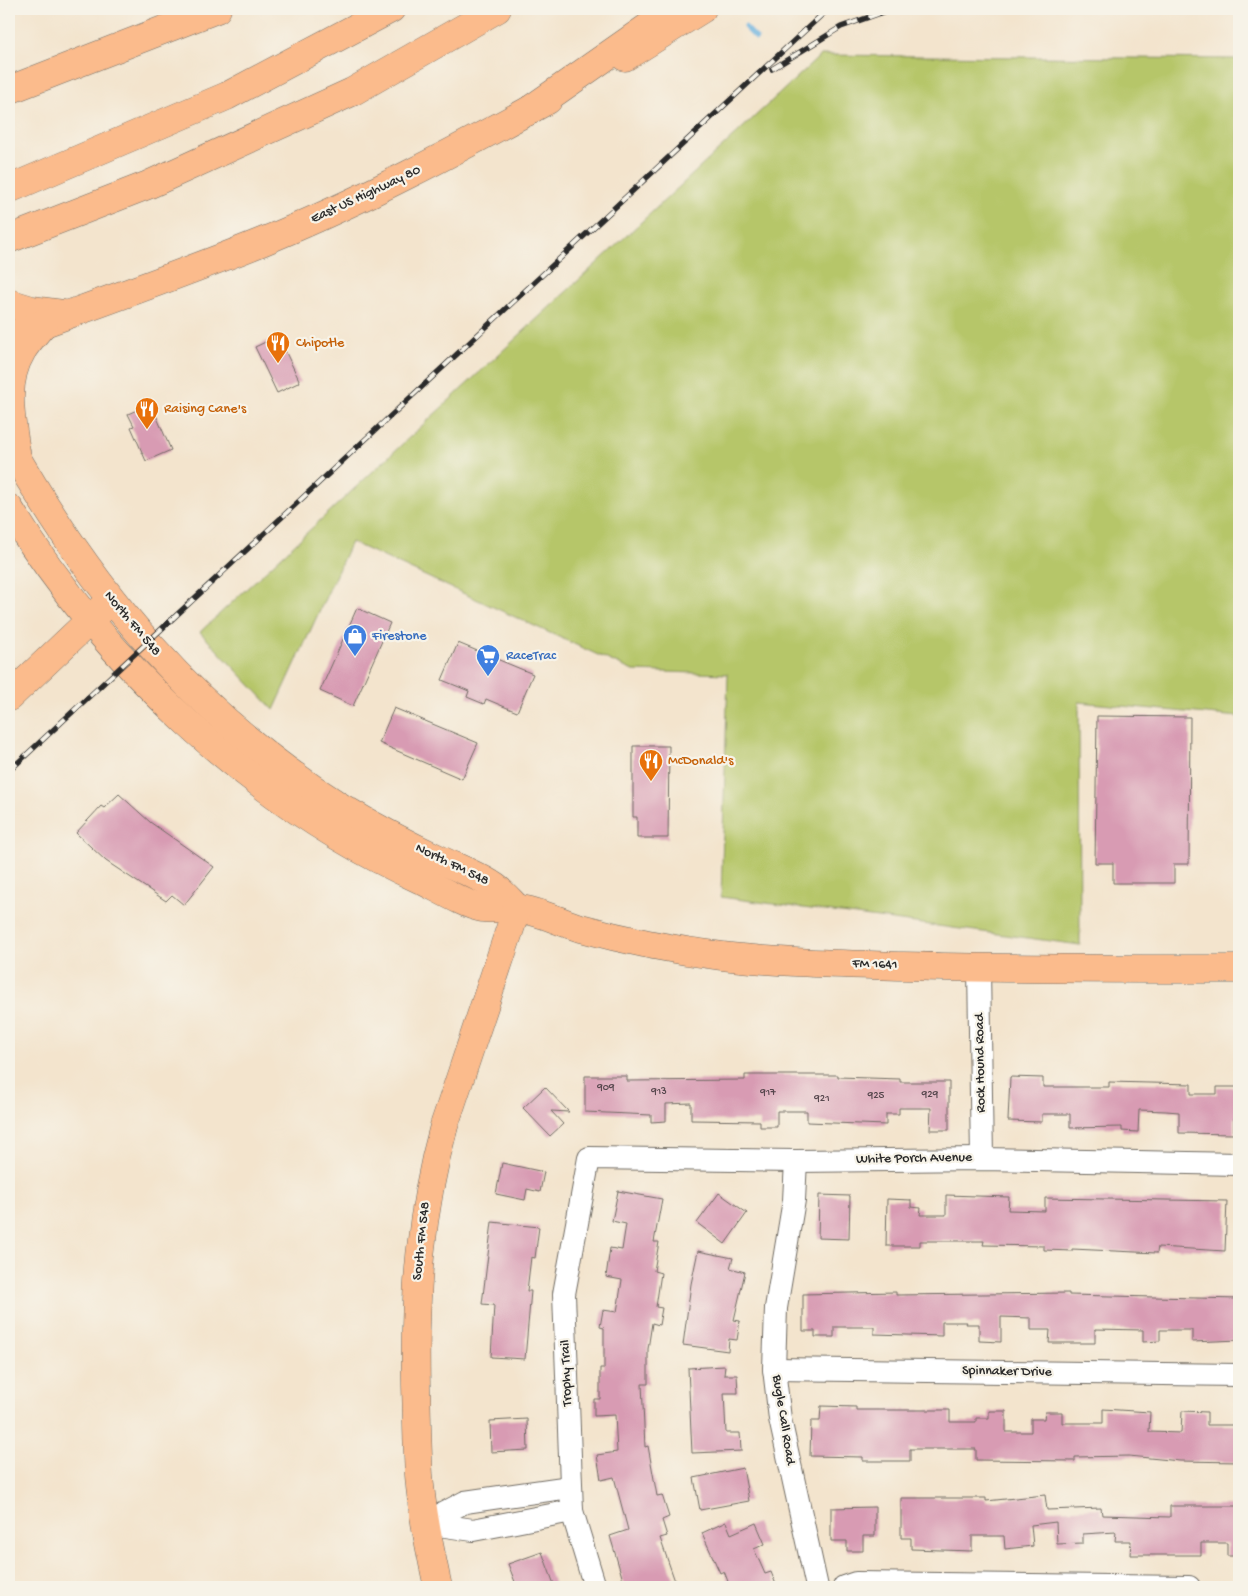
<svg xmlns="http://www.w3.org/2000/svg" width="1248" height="1596" viewBox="0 0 1248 1596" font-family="'Gochi Hand',sans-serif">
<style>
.green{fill:#b6c669;stroke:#70784a}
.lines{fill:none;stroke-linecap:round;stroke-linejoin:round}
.stream{stroke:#66b0de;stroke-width:5}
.building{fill:#d89bb3}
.minor-casing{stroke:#716c64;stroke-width:24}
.major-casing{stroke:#716c64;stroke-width:29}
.highway-casing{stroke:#716c64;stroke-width:29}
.minor{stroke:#fff;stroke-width:22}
.major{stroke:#fbbb8c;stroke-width:28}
.highway{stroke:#fbbb8c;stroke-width:28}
.rail-casing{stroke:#2b2b2b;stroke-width:5.5}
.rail{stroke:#f7f3e8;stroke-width:4;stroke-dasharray:11;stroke-linecap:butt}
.labels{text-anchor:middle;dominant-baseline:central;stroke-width:4.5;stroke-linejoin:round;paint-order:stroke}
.number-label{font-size:11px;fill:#56474d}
.street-label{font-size:14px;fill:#2b2b2b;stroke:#f7f3e8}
.food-label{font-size:14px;fill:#c56008;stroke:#f7f3e8;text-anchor:start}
.shop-label{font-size:14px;fill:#366cbe;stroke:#f7f3e8;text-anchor:start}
</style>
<rect width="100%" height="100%" fill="#f7f3e8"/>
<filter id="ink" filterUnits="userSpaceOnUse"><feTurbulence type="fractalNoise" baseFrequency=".02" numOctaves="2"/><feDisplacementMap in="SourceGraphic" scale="10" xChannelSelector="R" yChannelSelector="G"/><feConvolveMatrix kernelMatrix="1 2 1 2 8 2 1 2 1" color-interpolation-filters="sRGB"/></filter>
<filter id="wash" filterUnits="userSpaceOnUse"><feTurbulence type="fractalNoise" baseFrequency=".0096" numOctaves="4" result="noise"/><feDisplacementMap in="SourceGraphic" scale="20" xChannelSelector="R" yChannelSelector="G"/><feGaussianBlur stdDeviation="1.12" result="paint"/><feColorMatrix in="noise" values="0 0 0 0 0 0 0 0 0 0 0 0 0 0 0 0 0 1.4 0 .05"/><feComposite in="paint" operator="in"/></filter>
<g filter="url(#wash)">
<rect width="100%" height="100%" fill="#f3e4cd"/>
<polygon class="green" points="821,55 1239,59 1239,717 1079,702 1080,945 721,897 728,674 633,671 351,542 274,710 200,632"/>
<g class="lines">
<polyline class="stream" points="745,27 756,38"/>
</g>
<g id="blocks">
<g class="building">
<polygon points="278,336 300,382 277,393 255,347"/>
<polygon points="148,405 149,408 152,406 171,450 146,461 131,427 134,426 128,414"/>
<polygon points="357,608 390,623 353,706 320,691"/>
<polygon points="458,643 533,674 517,712 486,699 484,704 467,697 469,691 442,680"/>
<polygon points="394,708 478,743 462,779 379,743"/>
<polygon points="1097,716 1190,717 1189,864 1174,864 1174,883 1113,883 1113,863 1095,863"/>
<polygon points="633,746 669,746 668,838 637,838 637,817 633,817"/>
<polygon points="119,794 150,822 214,867 184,905 172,895 166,901 106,861 76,833 101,806 104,808"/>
<polygon points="745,1075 838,1075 838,1077 900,1079 900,1082 949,1082 949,1130 930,1130 931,1108 899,1108 899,1114 886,1114 886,1125 807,1122 807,1111 777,1111 777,1127 760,1127 760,1121 691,1120 691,1103 666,1104 666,1121 651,1122 651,1115 585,1112 585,1076 627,1076 627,1081 745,1080"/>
<polygon points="1010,1077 1043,1078 1043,1087 1109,1087 1109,1082 1191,1084 1191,1094 1217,1094 1217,1087 1239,1087 1239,1118 1234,1118 1234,1134 1179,1133 1179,1112 1166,1111 1139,1110 1138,1132 1122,1131 1122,1127 1070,1128 1070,1114 1042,1114 1042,1122 1008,1121"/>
<polygon points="545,1087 569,1112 551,1111 563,1124 550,1136 523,1108"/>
<polygon points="502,1163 544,1172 540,1192 527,1189 525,1200 496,1194"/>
<polygon points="618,1191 662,1199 654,1242 659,1242 654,1271 661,1273 656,1307 662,1308 659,1325 652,1323 648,1349 648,1384 642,1384 645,1447 648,1446 657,1496 662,1495 669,1517 662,1520 667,1536 660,1538 677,1587 647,1587 645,1584 635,1587 625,1587 610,1536 628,1530 614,1477 601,1480 597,1455 617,1452 615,1415 594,1416 594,1399 600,1399 600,1368 604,1368 604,1328 600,1327 603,1310 617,1312 622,1280 606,1277 610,1248 622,1250 626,1224 612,1221"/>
<polygon points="719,1193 747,1213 725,1244 697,1223"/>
<polygon points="819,1195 850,1196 849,1239 818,1238"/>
<polygon points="946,1195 1009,1197 1008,1210 1045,1211 1045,1198 1227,1201 1225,1251 1158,1247 1157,1253 1072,1249 1072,1251 1044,1250 1044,1246 983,1245 984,1241 920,1241 920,1246 886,1246 887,1199 911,1200 911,1207 921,1208 920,1215 946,1215"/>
<polygon points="492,1222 539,1227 535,1258 531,1257 527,1291 531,1291 525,1359 491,1357 494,1305 482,1304"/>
<polygon points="698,1251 733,1258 730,1268 745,1272 734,1320 740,1321 737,1340 729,1339 728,1351 683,1345 691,1284"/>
<polygon points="896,1292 896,1295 1069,1293 1069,1295 1239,1299 1239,1340 1192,1342 1192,1330 1160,1330 1160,1341 1143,1342 1143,1330 1095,1329 1095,1343 1049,1343 1050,1330 1031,1330 1031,1318 1001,1317 1001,1342 979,1341 979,1324 966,1324 967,1322 942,1322 942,1336 874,1334 874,1327 834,1327 834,1337 815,1337 815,1331 803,1331 803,1294"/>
<polygon points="725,1366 724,1375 737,1375 738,1393 724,1393 726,1433 740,1433 741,1451 692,1453 688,1368"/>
<polygon points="821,1406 856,1407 856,1410 950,1410 950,1422 976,1422 976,1418 989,1418 989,1411 1006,1411 1006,1432 1031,1432 1031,1419 1044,1419 1045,1412 1062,1412 1062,1423 1103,1423 1103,1409 1150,1412 1149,1432 1181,1433 1182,1411 1207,1412 1207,1425 1239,1425 1239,1462 1180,1461 1129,1456 1075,1457 1075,1461 976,1460 976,1449 910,1449 910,1461 863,1461 863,1457 810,1456 811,1421 820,1421"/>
<polygon points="527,1419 528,1450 491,1452 490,1421"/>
<polygon points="743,1468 749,1501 700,1510 694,1478"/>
<polygon points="1045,1495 1047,1510 1101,1508 1102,1515 1170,1517 1170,1506 1239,1506 1239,1556 1227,1556 1227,1543 1201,1543 1201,1555 1130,1555 1131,1541 1115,1541 1116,1532 1083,1534 1083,1543 1057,1544 1056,1522 1031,1525 1033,1546 1005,1549 1004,1536 972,1536 972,1551 911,1549 911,1538 901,1538 901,1498 986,1498 986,1501"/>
<polygon points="875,1507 875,1536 863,1536 863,1551 847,1551 847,1541 831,1541 831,1508"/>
<polygon points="726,1522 731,1534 756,1523 765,1544 754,1549 765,1574 771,1572 777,1587 730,1587 724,1571 720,1573 702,1533"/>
<polygon points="542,1552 555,1587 517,1587 508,1564"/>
</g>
</g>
</g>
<g filter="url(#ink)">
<use href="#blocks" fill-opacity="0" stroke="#716c64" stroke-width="1"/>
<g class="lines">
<g class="minor-casing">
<g id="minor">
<polyline points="979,968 982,1159"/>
<polyline points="796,1161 794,1200 776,1308 774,1369 780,1419 817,1587"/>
<polyline points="774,1369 1239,1375"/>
<polyline points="425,1523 465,1502 570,1487"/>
<polyline points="425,1523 473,1530 572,1511"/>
<polyline points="595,1587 572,1511 564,1294 589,1158 796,1161 982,1159 1239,1164"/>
<polyline points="844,1587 856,1583 1189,1587"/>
</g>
</g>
<g class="major-casing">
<g id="major">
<polyline points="625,57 702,9"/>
<polyline points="9,90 217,9"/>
<polyline points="9,303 32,310 63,314"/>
<path d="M9,336c85,-31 171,-61 255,-95 98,-40 191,-90 284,-141"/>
<path d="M9,444c83,148 187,272 332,363 33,20 66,37 100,53 17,8 36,15 51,25 9,5 17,15 25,23"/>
<path d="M17,458c-5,-35 -15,-74 5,-107 6,-10 15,-19 22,-28"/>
<path d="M9,508c96,155 243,295 410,371 17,8 46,26 63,29 12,2 24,-2 35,0 21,3 41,13 60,19 47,13 96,23 145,29 60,7 121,8 181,10 112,3 224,3 336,3"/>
<polyline points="9,697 104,607"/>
<path d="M438,1587c-8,-37 -16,-74 -19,-112 -2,-30 -2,-60 -3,-90 -2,-89 4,-173 28,-259l73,-218"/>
</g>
</g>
<g class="highway-casing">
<g id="highway">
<polyline points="527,112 674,9"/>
<polyline points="9,189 227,96 391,9"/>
<polyline points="9,239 148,185 352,92 497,9"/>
</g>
</g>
<use href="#minor" class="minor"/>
<use href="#major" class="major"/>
<use href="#highway" class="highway"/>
<g class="rail-casing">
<g id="rail">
<polyline points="772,69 841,27 892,9"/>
<polyline points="9,771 828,9"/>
</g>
</g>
<use href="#rail" class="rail"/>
</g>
</g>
<defs>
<g id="restaurant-pin" transform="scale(1.25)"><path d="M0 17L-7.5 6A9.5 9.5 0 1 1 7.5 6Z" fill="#e8710a" stroke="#f7f3e8"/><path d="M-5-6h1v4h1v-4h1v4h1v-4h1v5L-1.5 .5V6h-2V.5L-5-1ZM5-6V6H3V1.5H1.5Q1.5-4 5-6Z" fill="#fff"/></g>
<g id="shop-pin" transform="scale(1.25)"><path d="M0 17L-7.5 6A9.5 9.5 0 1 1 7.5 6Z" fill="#3f7fe0" stroke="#f7f3e8"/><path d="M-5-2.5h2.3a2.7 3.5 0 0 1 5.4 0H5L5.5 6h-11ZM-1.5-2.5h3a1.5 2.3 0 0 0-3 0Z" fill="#fff"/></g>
<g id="supermarket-pin" transform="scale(1.25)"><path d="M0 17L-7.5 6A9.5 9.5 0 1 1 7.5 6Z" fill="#3f7fe0" stroke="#f7f3e8"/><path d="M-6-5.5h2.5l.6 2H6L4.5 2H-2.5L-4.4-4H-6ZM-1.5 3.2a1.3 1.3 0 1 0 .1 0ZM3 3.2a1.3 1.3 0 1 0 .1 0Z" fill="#fff"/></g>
</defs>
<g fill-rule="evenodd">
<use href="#restaurant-pin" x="278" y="343"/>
<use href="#restaurant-pin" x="147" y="409"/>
<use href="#shop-pin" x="355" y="636"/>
<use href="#supermarket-pin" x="488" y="656"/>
<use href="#restaurant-pin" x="651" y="761"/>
</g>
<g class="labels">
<g class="number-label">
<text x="606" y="1088">909</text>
<text x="659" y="1092">913</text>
<text x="768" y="1093">917</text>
<text x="930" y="1095">929</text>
<text x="876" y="1096">925</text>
<text x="822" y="1099">921</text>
</g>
<g class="street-label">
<text transform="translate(366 195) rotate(-25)">East US Highway 80</text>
<text transform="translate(132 624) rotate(50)">North FM 548</text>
<text transform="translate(452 865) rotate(26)">North FM 548</text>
<text transform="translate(875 965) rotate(2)">FM 1641</text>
<text transform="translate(981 1063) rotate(-91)">Rock Hound Road</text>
<text transform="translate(914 1159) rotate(-1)">White Porch Avenue</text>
<text transform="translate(422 1241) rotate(-84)">South FM 548</text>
<text transform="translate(1007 1372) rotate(1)">Spinnaker Drive</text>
<text transform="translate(567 1373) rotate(-92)">Trophy Trail</text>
<text transform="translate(783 1420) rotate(81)">Bugle Call Road</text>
</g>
<g class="food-label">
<text x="296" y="343">Chipotle</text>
<text x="164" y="409">Raising Cane's</text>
<text x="668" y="761">McDonald's</text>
</g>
<g class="shop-label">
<text x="372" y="636">Firestone</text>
<text x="506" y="656">RaceTrac</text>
</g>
</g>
<rect width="1248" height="1596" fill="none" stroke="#f7f3e8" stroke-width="30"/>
</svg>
